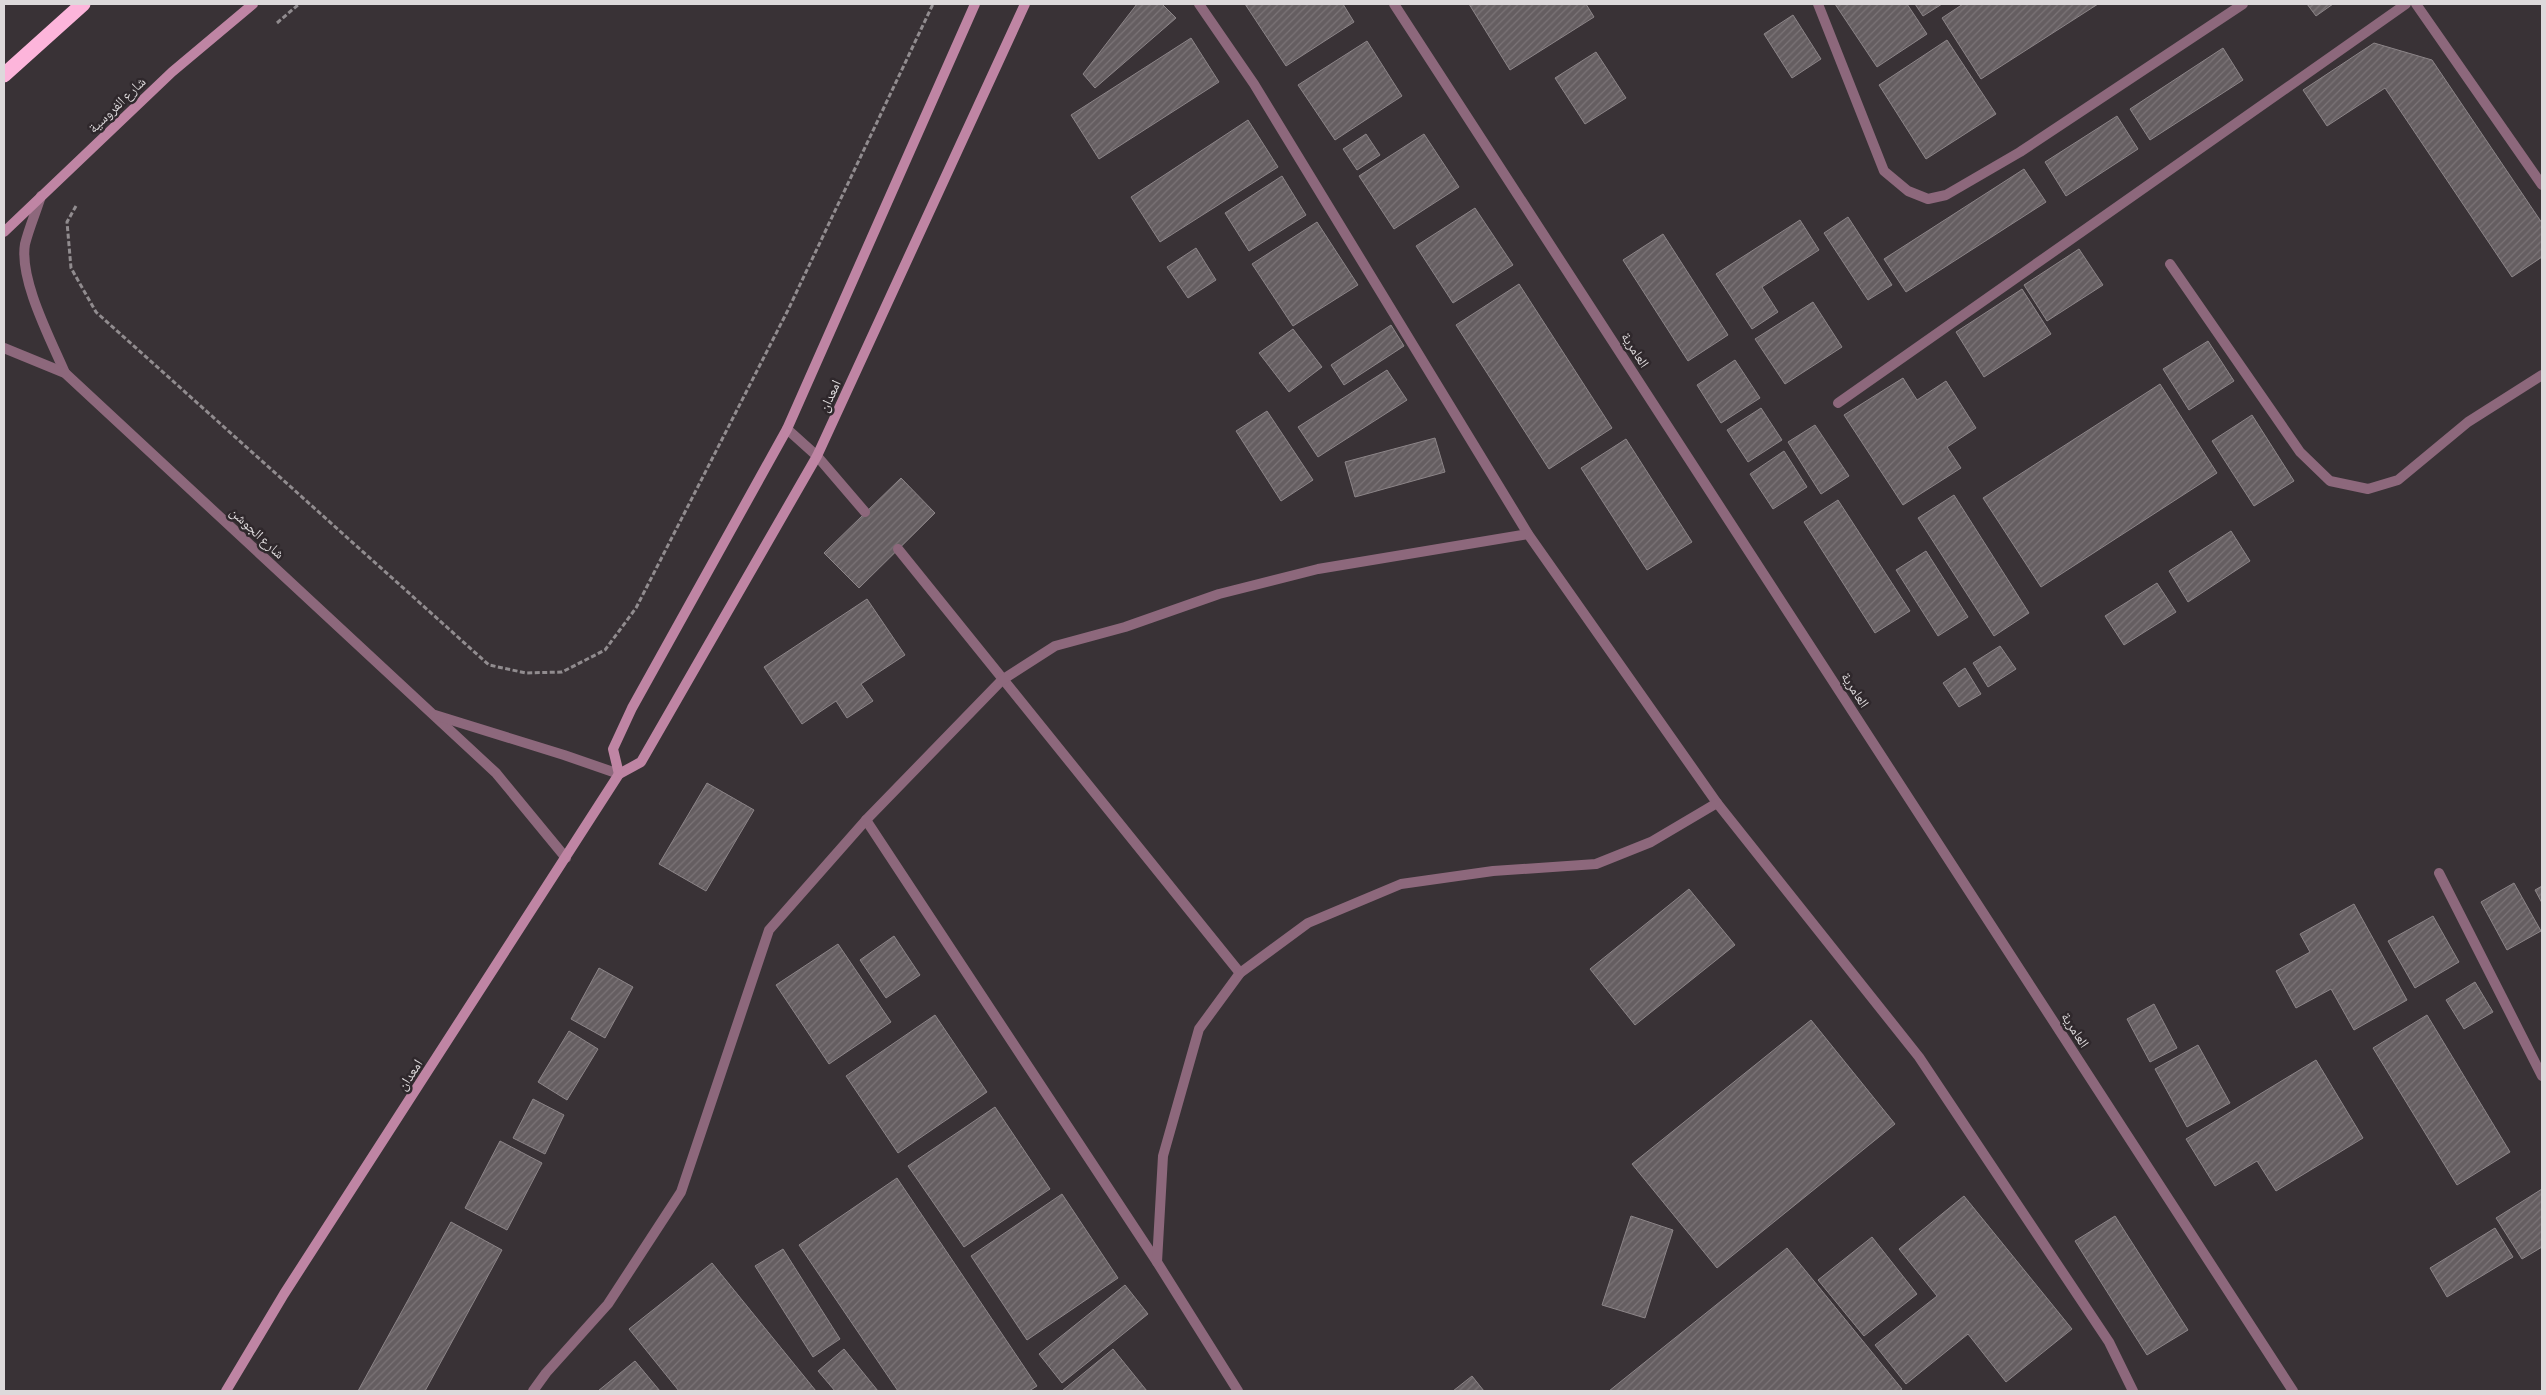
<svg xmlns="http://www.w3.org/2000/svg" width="2546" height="1395" viewBox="0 0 2546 1395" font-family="'Sofia Sans Condensed','Noto Naskh Arabic',sans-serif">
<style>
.building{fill:url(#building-hatch);stroke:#8c8588}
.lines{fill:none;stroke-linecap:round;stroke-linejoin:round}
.path{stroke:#918c8f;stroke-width:3;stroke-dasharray:5 2.5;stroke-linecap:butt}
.lane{stroke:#8d687c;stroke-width:10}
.street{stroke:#8d687c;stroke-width:10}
.secondary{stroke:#bf85a4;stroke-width:10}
.highway{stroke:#fdb5db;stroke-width:15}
.labels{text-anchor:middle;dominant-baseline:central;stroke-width:5;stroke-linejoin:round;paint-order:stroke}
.street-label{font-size:14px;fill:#ddd9db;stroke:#2f282c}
</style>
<defs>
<pattern id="building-hatch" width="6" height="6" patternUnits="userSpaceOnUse" patternTransform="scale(1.25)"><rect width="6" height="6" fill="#655e61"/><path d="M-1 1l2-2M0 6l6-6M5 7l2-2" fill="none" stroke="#7b7477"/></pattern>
</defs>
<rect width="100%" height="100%" fill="#393236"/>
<g class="building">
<polygon points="1137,4 1162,4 1176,18 1095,88 1083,74"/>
<polygon points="1245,4 1343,4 1354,22 1286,66"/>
<polygon points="1469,4 1586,4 1594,17 1510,70"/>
<polygon points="1835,4 1907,4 1927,34 1877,67"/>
<polygon points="1915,4 1942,4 1923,16"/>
<polygon points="1963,4 2098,4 1981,79 1942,18"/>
<polygon points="2307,4 2333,4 2316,16"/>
<polygon points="1793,15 1821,59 1792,78 1764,34"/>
<polygon points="1191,38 1219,82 1099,159 1071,115"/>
<polygon points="1947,40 1996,114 1926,159 1879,85"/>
<polygon points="1367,41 1402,96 1335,140 1298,85"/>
<polygon points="2374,43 2432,60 2542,223 2542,257 2512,277 2385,88 2327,126 2303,90"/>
<polygon points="2223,48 2243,80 2150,140 2130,109"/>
<polygon points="1596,52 1626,98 1585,124 1555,78"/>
<polygon points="2117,116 2138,149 2066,196 2045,162"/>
<polygon points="1248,120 1278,167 1160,242 1131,197"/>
<polygon points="1366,134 1380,155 1357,170 1343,149"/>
<polygon points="1424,134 1459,187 1394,229 1359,176"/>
<polygon points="2024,169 2046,202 1906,292 1884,259"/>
<polygon points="1282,176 1306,215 1249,251 1225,213"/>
<polygon points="1475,208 1513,265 1453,303 1416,246"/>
<polygon points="1848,217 1892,285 1868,300 1824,233"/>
<polygon points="1800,220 1819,250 1762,287 1778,312 1752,329 1716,274"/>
<polygon points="1317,222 1358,285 1293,326 1252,264"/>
<polygon points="1663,234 1728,335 1688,361 1623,260"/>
<polygon points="1196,248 1216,280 1188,298 1167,267"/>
<polygon points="2079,249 2103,285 2047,321 2024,285"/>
<polygon points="1519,284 1612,428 1549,469 1456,325"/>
<polygon points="2022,289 2051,334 1984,377 1956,332"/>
<polygon points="1813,302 1842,347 1785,384 1755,339"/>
<polygon points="1391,325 1404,346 1344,385 1331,365"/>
<polygon points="1293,329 1322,367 1289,392 1259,353"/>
<polygon points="2208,341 2234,381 2189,410 2163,369"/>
<polygon points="1735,360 1760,398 1721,423 1697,385"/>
<polygon points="1387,370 1407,400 1318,457 1298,427"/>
<polygon points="1903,378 1917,400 1946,381 1976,428 1947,447 1961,468 1903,505 1844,415"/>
<polygon points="2160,384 2217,473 2041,587 1983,498"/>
<polygon points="1761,408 1782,440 1748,462 1727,430"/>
<polygon points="1267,411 1313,480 1281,501 1236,431"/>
<polygon points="2252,415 2294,481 2254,506 2212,441"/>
<polygon points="1815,425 1849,476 1821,494 1788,442"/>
<polygon points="1435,438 1445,472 1355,497 1345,462"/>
<polygon points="1626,439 1692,542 1647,570 1581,468"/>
<polygon points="1784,451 1807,487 1773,509 1750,474"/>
<polygon points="901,478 935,513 859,588 824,553"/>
<polygon points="1954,495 2029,613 1994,636 1918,518"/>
<polygon points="1838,500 1910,611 1875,633 1804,522"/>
<polygon points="2231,531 2250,561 2188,602 2169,571"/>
<polygon points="1926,551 1968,617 1938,636 1896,570"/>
<polygon points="2157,583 2176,612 2124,645 2105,616"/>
<polygon points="867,599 905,655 861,684 873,701 847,718 836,701 802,724 764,667"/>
<polygon points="2000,646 2016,669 1988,687 1973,663"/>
<polygon points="1965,668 1981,694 1959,707 1943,683"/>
<polygon points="707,783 754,810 706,891 659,864"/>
<polygon points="2514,883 2541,931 2507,950 2481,902"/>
<polygon points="2542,886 2542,903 2535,890"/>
<polygon points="1689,889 1735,945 1635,1025 1590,969"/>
<polygon points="2354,904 2407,1000 2354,1030 2331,989 2296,1008 2276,971 2310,952 2300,934"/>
<polygon points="2433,916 2459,962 2415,988 2388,941"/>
<polygon points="894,936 920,975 886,998 860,960"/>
<polygon points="838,944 891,1022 829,1064 776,985"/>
<polygon points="599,968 633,987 605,1038 571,1019"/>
<polygon points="2475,982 2493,1012 2464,1029 2446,1000"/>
<polygon points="2154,1004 2177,1048 2150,1062 2127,1019"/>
<polygon points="935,1015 987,1092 898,1153 846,1076"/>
<polygon points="2427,1015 2510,1152 2457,1185 2373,1048"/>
<polygon points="1811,1020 1895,1124 1717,1268 1632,1164"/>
<polygon points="569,1031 598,1049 567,1100 538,1082"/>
<polygon points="2198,1045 2230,1103 2187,1127 2155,1069"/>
<polygon points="2316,1060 2363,1138 2276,1191 2257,1161 2215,1186 2186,1139"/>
<polygon points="533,1099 564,1115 545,1154 513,1138"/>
<polygon points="995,1107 1050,1189 964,1247 908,1166"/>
<polygon points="500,1141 542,1163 507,1230 465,1208"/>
<polygon points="897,1178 1037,1386 1029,1391 898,1391 799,1245"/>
<polygon points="2542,1189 2542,1247 2522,1259 2496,1218"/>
<polygon points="1062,1194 1118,1278 1027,1340 971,1256"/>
<polygon points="1964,1196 2072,1329 2006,1382 1968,1334 1906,1384 1875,1345 1937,1296 1899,1249"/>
<polygon points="1631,1216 1673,1230 1645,1318 1602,1305"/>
<polygon points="2115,1216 2188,1330 2147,1355 2075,1241"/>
<polygon points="451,1222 502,1250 425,1391 358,1391"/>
<polygon points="2495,1228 2513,1257 2447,1297 2430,1268"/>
<polygon points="1872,1237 1917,1294 1864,1336 1818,1280"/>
<polygon points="1787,1248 1902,1389 1899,1391 1609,1391"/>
<polygon points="783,1249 840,1339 813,1357 755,1266"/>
<polygon points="712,1263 816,1391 679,1391 629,1329"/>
<polygon points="1125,1285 1148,1314 1062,1383 1039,1354"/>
<polygon points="844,1349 878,1391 835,1391 818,1371"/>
<polygon points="1113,1349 1147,1391 1062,1391"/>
<polygon points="635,1361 660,1391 598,1391"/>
<polygon points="1472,1376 1484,1391 1453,1391"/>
</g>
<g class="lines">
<g class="path">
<polyline points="277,23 299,4"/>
<polyline points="76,206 67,222 71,268 96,312 489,665 526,673 562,672 605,650 636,608 788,310 933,4"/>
</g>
<g class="lane">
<polyline points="1199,4 1254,84 1528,534 1717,803 1919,1057 2109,1342 2133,1391"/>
<polyline points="1818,4 1884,171 1908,191 1928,199 1946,195 2020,152 2243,4"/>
<polyline points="2170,264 2300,452 2330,481 2368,489 2398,480 2468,422 2542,375"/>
<polyline points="787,429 817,456 865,512"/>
<polyline points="898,549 1240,973"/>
<polyline points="866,820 1157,1262 1238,1391"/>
<polyline points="1157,1262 1163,1156 1199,1029 1240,973 1308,923 1401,884 1493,871 1596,864 1651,842 1717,803"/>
<polyline points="533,1391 546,1373 608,1304 681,1192 769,930 866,820 1002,680 1055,646 1125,627 1219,594 1318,569 1528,534"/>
</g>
<g class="street">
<polyline points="1394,4 2293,1391"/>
<polyline points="2416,4 2542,185"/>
<path d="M41,196c-5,16 -12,32 -16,48 -6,36 26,96 40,129"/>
<polyline points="4,348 65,373 496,773 566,858"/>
<polyline points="1838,403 2406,4"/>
<polyline points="435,715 564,755 619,774"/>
<polyline points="2439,873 2542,1076"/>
</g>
<g class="secondary">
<polyline points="4,232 172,72 253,4"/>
<polyline points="619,774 613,749 632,708 787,429 975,4"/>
<polyline points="226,1391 284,1294 619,774 641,762 817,456 1025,4"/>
</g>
<polyline class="highway" points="4,75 83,4"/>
</g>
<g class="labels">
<g class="street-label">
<text transform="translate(117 105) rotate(-44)">شارع الفروسية</text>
<text transform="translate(1635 350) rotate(57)">العامرية</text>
<text transform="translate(830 396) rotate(-65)">امعدان</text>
<text transform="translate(257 533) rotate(43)">شارع الجوشن</text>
<text transform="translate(1855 690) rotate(57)">العامرية</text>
<text transform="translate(2075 1030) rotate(57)">العامرية</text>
<text transform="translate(410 1075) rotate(-57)">امعدان</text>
</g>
</g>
<rect width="2546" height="1395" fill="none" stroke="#ddd9db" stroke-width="10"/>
</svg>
